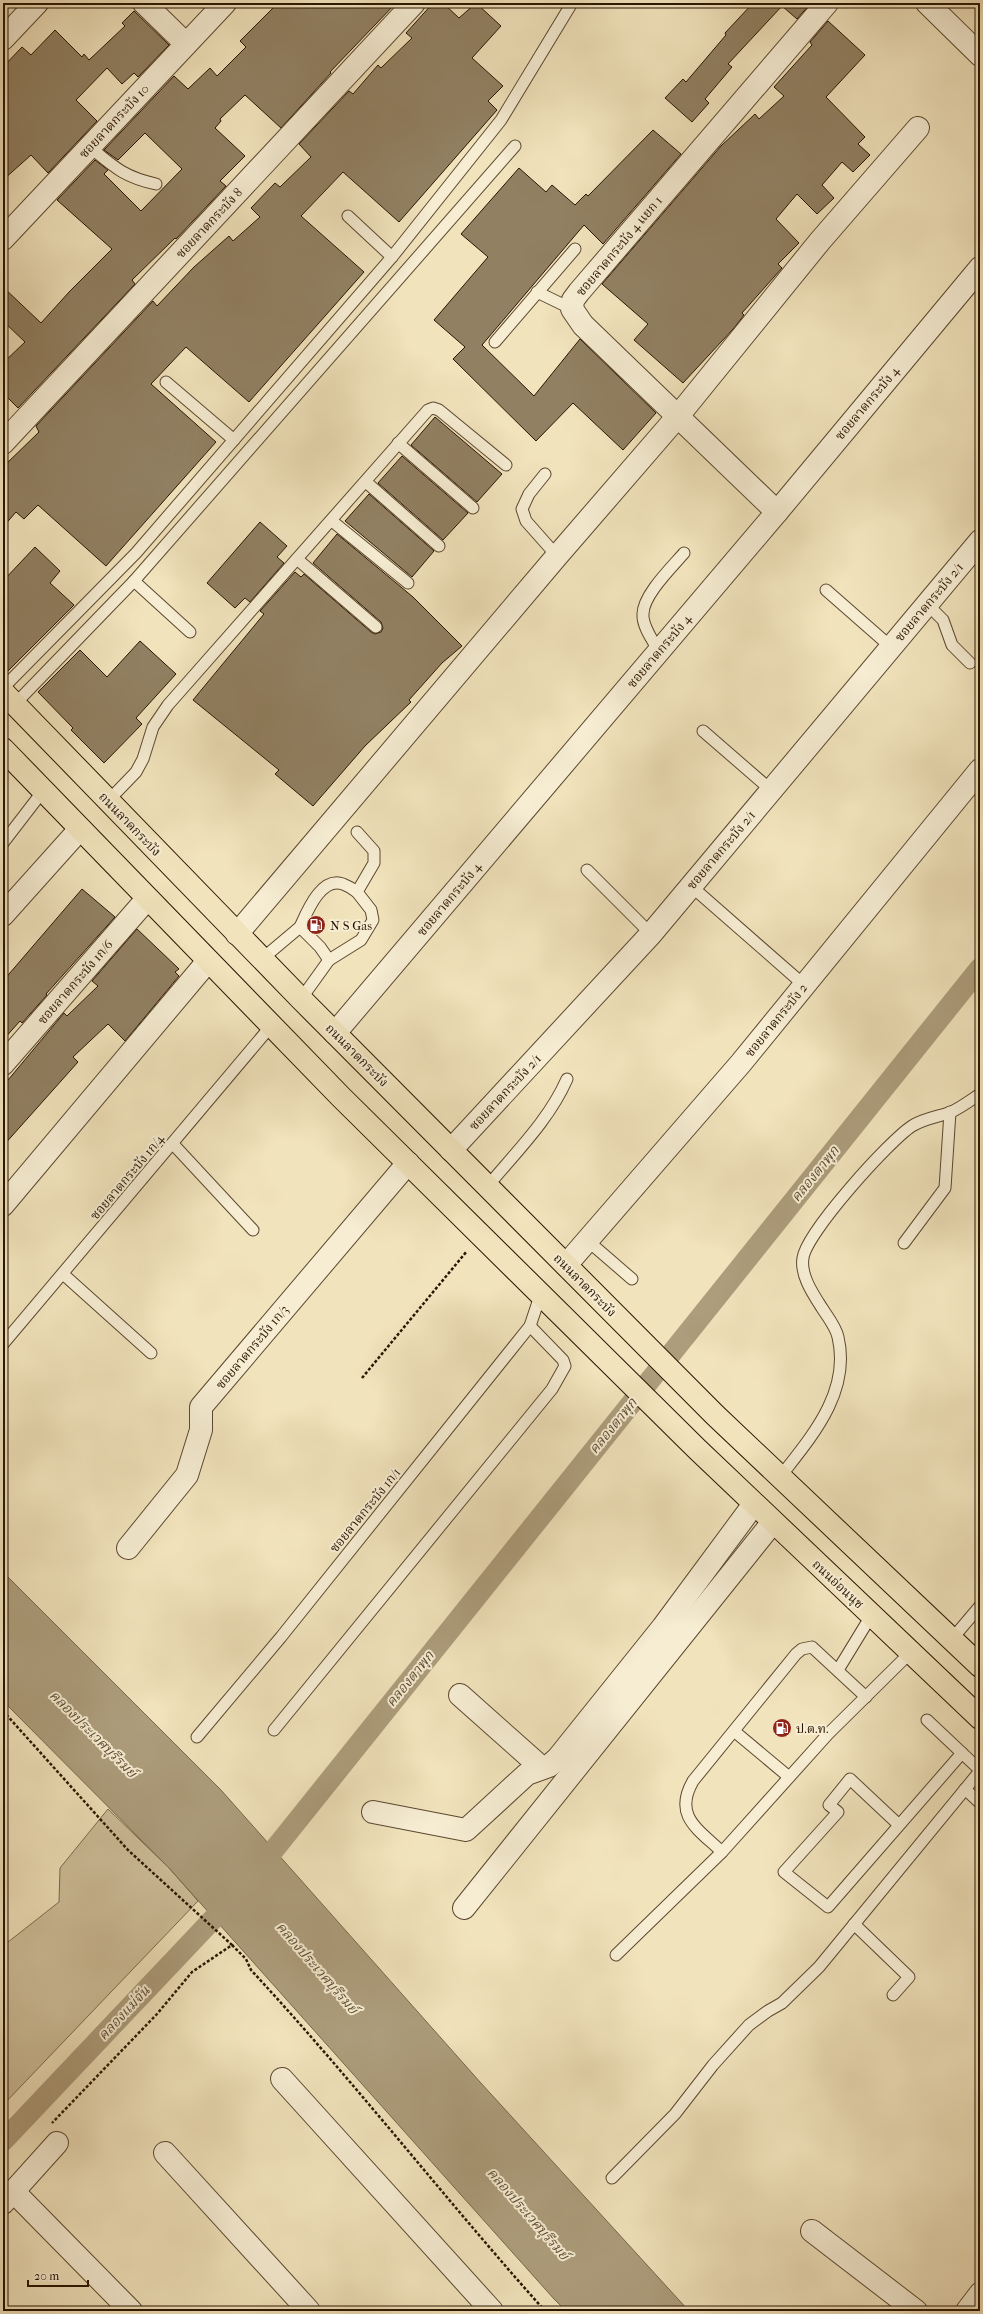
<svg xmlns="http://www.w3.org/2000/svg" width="983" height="2314" viewBox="0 0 983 2314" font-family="'IM FELL French Canon','Noto Serif Thai',serif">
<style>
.green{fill:#cfc09c;stroke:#7c6a4e}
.water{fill:#ad9d7c;stroke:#79674a}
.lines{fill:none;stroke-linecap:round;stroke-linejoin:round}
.canal{stroke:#ad9d7c;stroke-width:21}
.building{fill:#918062;stroke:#2a1500}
.lane-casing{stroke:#5c482f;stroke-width:13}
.street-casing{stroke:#5c482f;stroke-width:24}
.primary-casing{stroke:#2a1500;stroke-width:24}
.path{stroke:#2a1500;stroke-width:2.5;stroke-dasharray:3 2;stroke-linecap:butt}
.lane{stroke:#f6edd3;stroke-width:11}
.street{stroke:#f6edd3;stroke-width:22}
.primary{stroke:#f1e3bc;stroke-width:22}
.labels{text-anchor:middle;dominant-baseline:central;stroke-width:4;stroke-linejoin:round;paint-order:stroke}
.street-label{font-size:13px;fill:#2a1500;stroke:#f6edd3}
.poi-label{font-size:13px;fill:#2a1500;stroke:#f6edd3;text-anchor:start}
.water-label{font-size:14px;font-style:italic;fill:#5e4b32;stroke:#f6edd3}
</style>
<rect width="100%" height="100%" fill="#f1e3bc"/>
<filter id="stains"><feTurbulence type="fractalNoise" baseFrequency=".005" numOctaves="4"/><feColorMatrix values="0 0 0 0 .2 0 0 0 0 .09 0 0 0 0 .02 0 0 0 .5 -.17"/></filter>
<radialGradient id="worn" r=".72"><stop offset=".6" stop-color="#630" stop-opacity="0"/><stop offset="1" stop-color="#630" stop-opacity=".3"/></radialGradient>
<polygon class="green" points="108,1809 169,1868 198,1901 3,2105 3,1946 59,1902 60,1868"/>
<polygon class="water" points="3,1572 221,1790 480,2082 689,2311 566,2311 554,2299 169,1868 3,1701"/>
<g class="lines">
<g class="canal">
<polyline points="257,1871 980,968"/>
<polyline points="3,2141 234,1897"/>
</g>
</g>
<g class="building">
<polygon points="278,3 396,3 330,72 331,73 281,128 245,95 220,119 221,121 215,128 245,156 220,181 226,186 176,239 175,238 132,280 135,284 18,408 3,393 3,363 25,342 3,321 3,287 41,323 70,291 112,249 57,200 95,160 108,170 104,174 141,211 182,169 145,133 118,160 104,150 174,76 188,89 210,68 217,76 246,47 240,41"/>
<polygon points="433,3 443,3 459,18 476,3 501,26 472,58 503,86 488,101 497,110 399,222 343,172 301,216 364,272 249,402 186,347 151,384 216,442 106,566 38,505 24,519 16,512 3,527 3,467 39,432 36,426 153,301 157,306 194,267 229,236 233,241 260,217 251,208 275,183 280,187 311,157 299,144 349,91 353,94 378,65 381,68 412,38 406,33"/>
<polygon points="753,3 810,4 797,19 782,6 728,64 732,67 705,99 709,103 692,122 665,98 683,79 686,82 726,35 725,33"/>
<polygon points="134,11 169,45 138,77 134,73 122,84 107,68 76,100 97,121 48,173 31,155 3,180 3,67 22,47 31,55 55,30 82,57 84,54 89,60 125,26 122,23"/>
<polygon points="828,21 865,55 826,97 865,137 858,144 870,155 853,172 842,162 822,185 834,198 817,214 797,194 776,219 799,243 778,264 782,268 742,313 744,315 734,328 683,383 634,340 648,324 602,284 721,146 755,114 759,119 784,96 774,87 812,45 810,42"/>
<polygon points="653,130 681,154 603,244 584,225 482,345 534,396 580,339 656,413 623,450 573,403 536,441 453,359 465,347 434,320 488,257 461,234 519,168 546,192 552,185 575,205 586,194 588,196"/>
<polygon points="435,417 502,474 477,502 411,445"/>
<polygon points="402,456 468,513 443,540 378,483"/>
<polygon points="369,494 434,551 412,577 345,521"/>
<polygon points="260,522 287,546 277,557 284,563 250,602 245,598 235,608 207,583"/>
<polygon points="337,534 413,597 462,646 442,663 409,700 411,702 365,746 313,806 275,774 279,770 193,700 264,614 260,611 295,572 301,577 304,574 371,632 375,634 381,632 383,628 381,622 313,563"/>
<polygon points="35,547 60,571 50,583 74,605 3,676 3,581"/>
<polygon points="140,641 176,674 136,718 142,724 104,763 71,730 73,728 38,692 80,650 107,677"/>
<polygon points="82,889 115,917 46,994 47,995 22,1023 20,1021 3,1040 3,981"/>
<polygon points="137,929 179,969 175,972 179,976 125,1041 108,1024 73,1057 78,1062 3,1146 3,1086 64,1013 67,1016 98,986 92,981"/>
</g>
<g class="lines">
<g class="lane-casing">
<g id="lane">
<path d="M90,147c24,20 34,30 66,37"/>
<polyline points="348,216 392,257"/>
<polyline points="537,292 572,309"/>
<polyline points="495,342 575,249"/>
<polyline points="166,382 234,440"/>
<polyline points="398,443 473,508"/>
<polyline points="545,474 529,494 522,509 526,521 557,556"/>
<polyline points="366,482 439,546"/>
<polyline points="332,521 408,583"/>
<polyline points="297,559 376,627"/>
<polyline points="134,581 190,632"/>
<polyline points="826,590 891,647"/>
<polyline points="927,604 943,620 952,645 970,663"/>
<path d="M659,651c-6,-10 -17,-25 -16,-37 0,-19 29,-47 41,-61"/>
<polyline points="3,688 136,553 392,257 501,120 572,3"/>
<polyline points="15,704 134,581 515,146"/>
<polyline points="703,731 771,790"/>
<polyline points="108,801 136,772 143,759 153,727 168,705 428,410 433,408 439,410 506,465"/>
<polyline points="3,843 43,791"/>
<polyline points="587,870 651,934"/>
<polyline points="691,886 804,985"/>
<path d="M300,927c7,-15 21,-51 43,-43 5,2 10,5 14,8"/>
<polyline points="262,959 300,927 320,947 329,960 301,999"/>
<polyline points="329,960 361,940 373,920 371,910 357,892 374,863 374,851 357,832"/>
<polyline points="173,1144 253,1230"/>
<path d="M487,1187c29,-35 62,-67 80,-108"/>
<polyline points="588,1241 632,1279"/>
<polyline points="904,1243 945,1188 950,1112"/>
<polyline points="63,1274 151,1353"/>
<polyline points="3,1344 271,1026"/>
<path d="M780,1477c32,-41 71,-85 58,-140 -2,-10 -11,-21 -16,-29 -9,-14 -22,-33 -19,-50 3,-25 86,-117 109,-132 11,-7 24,-9 37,-13 10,-4 22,-13 31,-19"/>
<polyline points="952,1639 980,1606"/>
<polyline points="838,1670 871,1616"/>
<polyline points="927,1720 980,1770"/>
<polyline points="274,1730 552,1389 565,1366 563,1360 530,1326"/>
<polyline points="734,1731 789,1777"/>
<polyline points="197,1737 281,1637 530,1326 541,1293"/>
<polyline points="965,1789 980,1803"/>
<polyline points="899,1825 850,1779 829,1805 838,1812 784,1872 828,1907 962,1753"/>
<path d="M722,1852c-24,-23 -49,-36 -29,-71l103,-127 6,-5 10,-2 54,50"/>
<polyline points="854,1924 909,1977 893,1995"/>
<polyline points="616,1955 722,1852 828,1734 910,1653"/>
<polyline points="612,2178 675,2114 713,2065 749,2025 768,2011 782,2003 819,1967 980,1771"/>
</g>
</g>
<g class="street-casing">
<g id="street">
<polyline points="144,3 186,44"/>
<polyline points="927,3 980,55"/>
<polyline points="3,39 37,3"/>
<polyline points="3,239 225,3"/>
<polyline points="3,443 414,3"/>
<polyline points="777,512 583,325 572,309 573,300 579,292 827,3"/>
<polyline points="3,915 80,829"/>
<polyline points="237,934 557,556 678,416 820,241 918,128"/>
<polyline points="335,1033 777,512 980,268"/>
<polyline points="3,1064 147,899"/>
<polyline points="451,1150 651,934 980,541"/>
<polyline points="3,1205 208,961"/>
<polyline points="566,1265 741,1063 980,770"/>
<polyline points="128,1548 187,1475 201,1430 201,1407 408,1163"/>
<polyline points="460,1695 542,1768"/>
<polyline points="373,1812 466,1830 527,1774 549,1766 558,1758 663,1627 754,1504"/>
<polyline points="464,1908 773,1522"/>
<polyline points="282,2079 492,2311"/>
<polyline points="165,2153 309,2311"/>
<polyline points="13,2191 131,2311"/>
<polyline points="3,2203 57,2143"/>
<polyline points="812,2231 916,2311"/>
<polyline points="967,2311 980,2294"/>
</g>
</g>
<g class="primary-casing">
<g id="primary">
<polyline points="3,692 301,999 715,1415 980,1666"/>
<polyline points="3,749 341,1097 697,1449 980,1718"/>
</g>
</g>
<g class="path">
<polyline points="362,1378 467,1251"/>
<polyline points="3,1711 128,1850 232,1945 192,1972 157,2014 52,2123"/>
<path d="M232,1945l14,14 5,11c102,110 194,229 294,341"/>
</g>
<use href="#lane" class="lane"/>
<use href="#street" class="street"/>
<use href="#primary" class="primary"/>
</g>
<defs>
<g id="fuel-disc" transform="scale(1)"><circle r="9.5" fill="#8f2418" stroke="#f6edd3"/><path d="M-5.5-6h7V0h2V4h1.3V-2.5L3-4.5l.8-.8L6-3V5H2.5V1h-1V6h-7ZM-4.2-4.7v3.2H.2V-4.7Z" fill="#fff"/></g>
</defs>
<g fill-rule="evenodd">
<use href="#fuel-disc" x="316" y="925"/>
<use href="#fuel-disc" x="782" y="1728"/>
</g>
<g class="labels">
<g class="street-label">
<text transform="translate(114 121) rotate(-47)">ซอยลาดกระบัง 10</text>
<text transform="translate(209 223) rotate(-47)">ซอยลาดกระบัง 8</text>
<text transform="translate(619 246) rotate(-50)">ซอยลาดกระบัง 4 แยก 1</text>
<text transform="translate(867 403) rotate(-50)">ซอยลาดกระบัง 4</text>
<text transform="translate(929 602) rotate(-50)">ซอยลาดกระบัง 2/1</text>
<text transform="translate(659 651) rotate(-50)">ซอยลาดกระบัง 4</text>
<text transform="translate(130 824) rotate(46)">ถนนลาดกระบัง</text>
<text transform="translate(721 850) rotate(-50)">ซอยลาดกระบัง 2/1</text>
<text transform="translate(449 899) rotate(-50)">ซอยลาดกระบัง 4</text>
<text transform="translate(75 982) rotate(-49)">ซอยลาดกระบัง 1ก/6</text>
<text transform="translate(776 1020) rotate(-51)">ซอยลาดกระบัง 2</text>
<text transform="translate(357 1055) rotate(45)">ถนนลาดกระบัง</text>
<text transform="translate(505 1092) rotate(-47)">ซอยลาดกระบัง 2/1</text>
<text transform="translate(127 1177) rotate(-50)">ซอยลาดกระบัง 1ก/4</text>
<text transform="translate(585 1285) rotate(45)">ถนนลาดกระบัง</text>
<text transform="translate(252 1347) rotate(-50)">ซอยลาดกระบัง 1ก/3</text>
<text transform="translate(365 1510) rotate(-51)">ซอยลาดกระบัง 1ก/1</text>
<text transform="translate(838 1584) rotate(43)">ถนนอ่อนนุช</text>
</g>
<g class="poi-label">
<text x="330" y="925">N S Gas</text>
<text x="796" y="1728">ป.ต.ท.</text>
</g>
<g class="water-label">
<text transform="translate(815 1174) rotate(-51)">คลองตาพุก</text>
<text transform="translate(613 1426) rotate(-51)">คลองตาพุก</text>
<text transform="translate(410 1679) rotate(-51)">คลองตาพุก</text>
<text transform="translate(93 1734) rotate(45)">คลองประเวศบุรีรมย์</text>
<text transform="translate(317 1968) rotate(49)">คลองประเวศบุรีรมย์</text>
<text transform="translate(124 2013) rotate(-47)">คลองแม่จัน</text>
<text transform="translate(528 2214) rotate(49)">คลองประเวศบุรีรมย์</text>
</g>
</g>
<rect width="983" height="2314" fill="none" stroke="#f1e3bc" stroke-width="16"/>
<rect x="4" y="4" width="975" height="2306" fill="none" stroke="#2a1500" stroke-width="2"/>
<rect x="8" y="8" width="967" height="2298" fill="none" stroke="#2a1500"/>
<path d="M28 2280v6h60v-6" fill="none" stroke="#2a1500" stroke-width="2"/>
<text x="34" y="2280" font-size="12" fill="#2a1500" stroke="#f6edd3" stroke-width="3" paint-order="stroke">20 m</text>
<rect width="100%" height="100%" filter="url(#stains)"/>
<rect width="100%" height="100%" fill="url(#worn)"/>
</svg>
